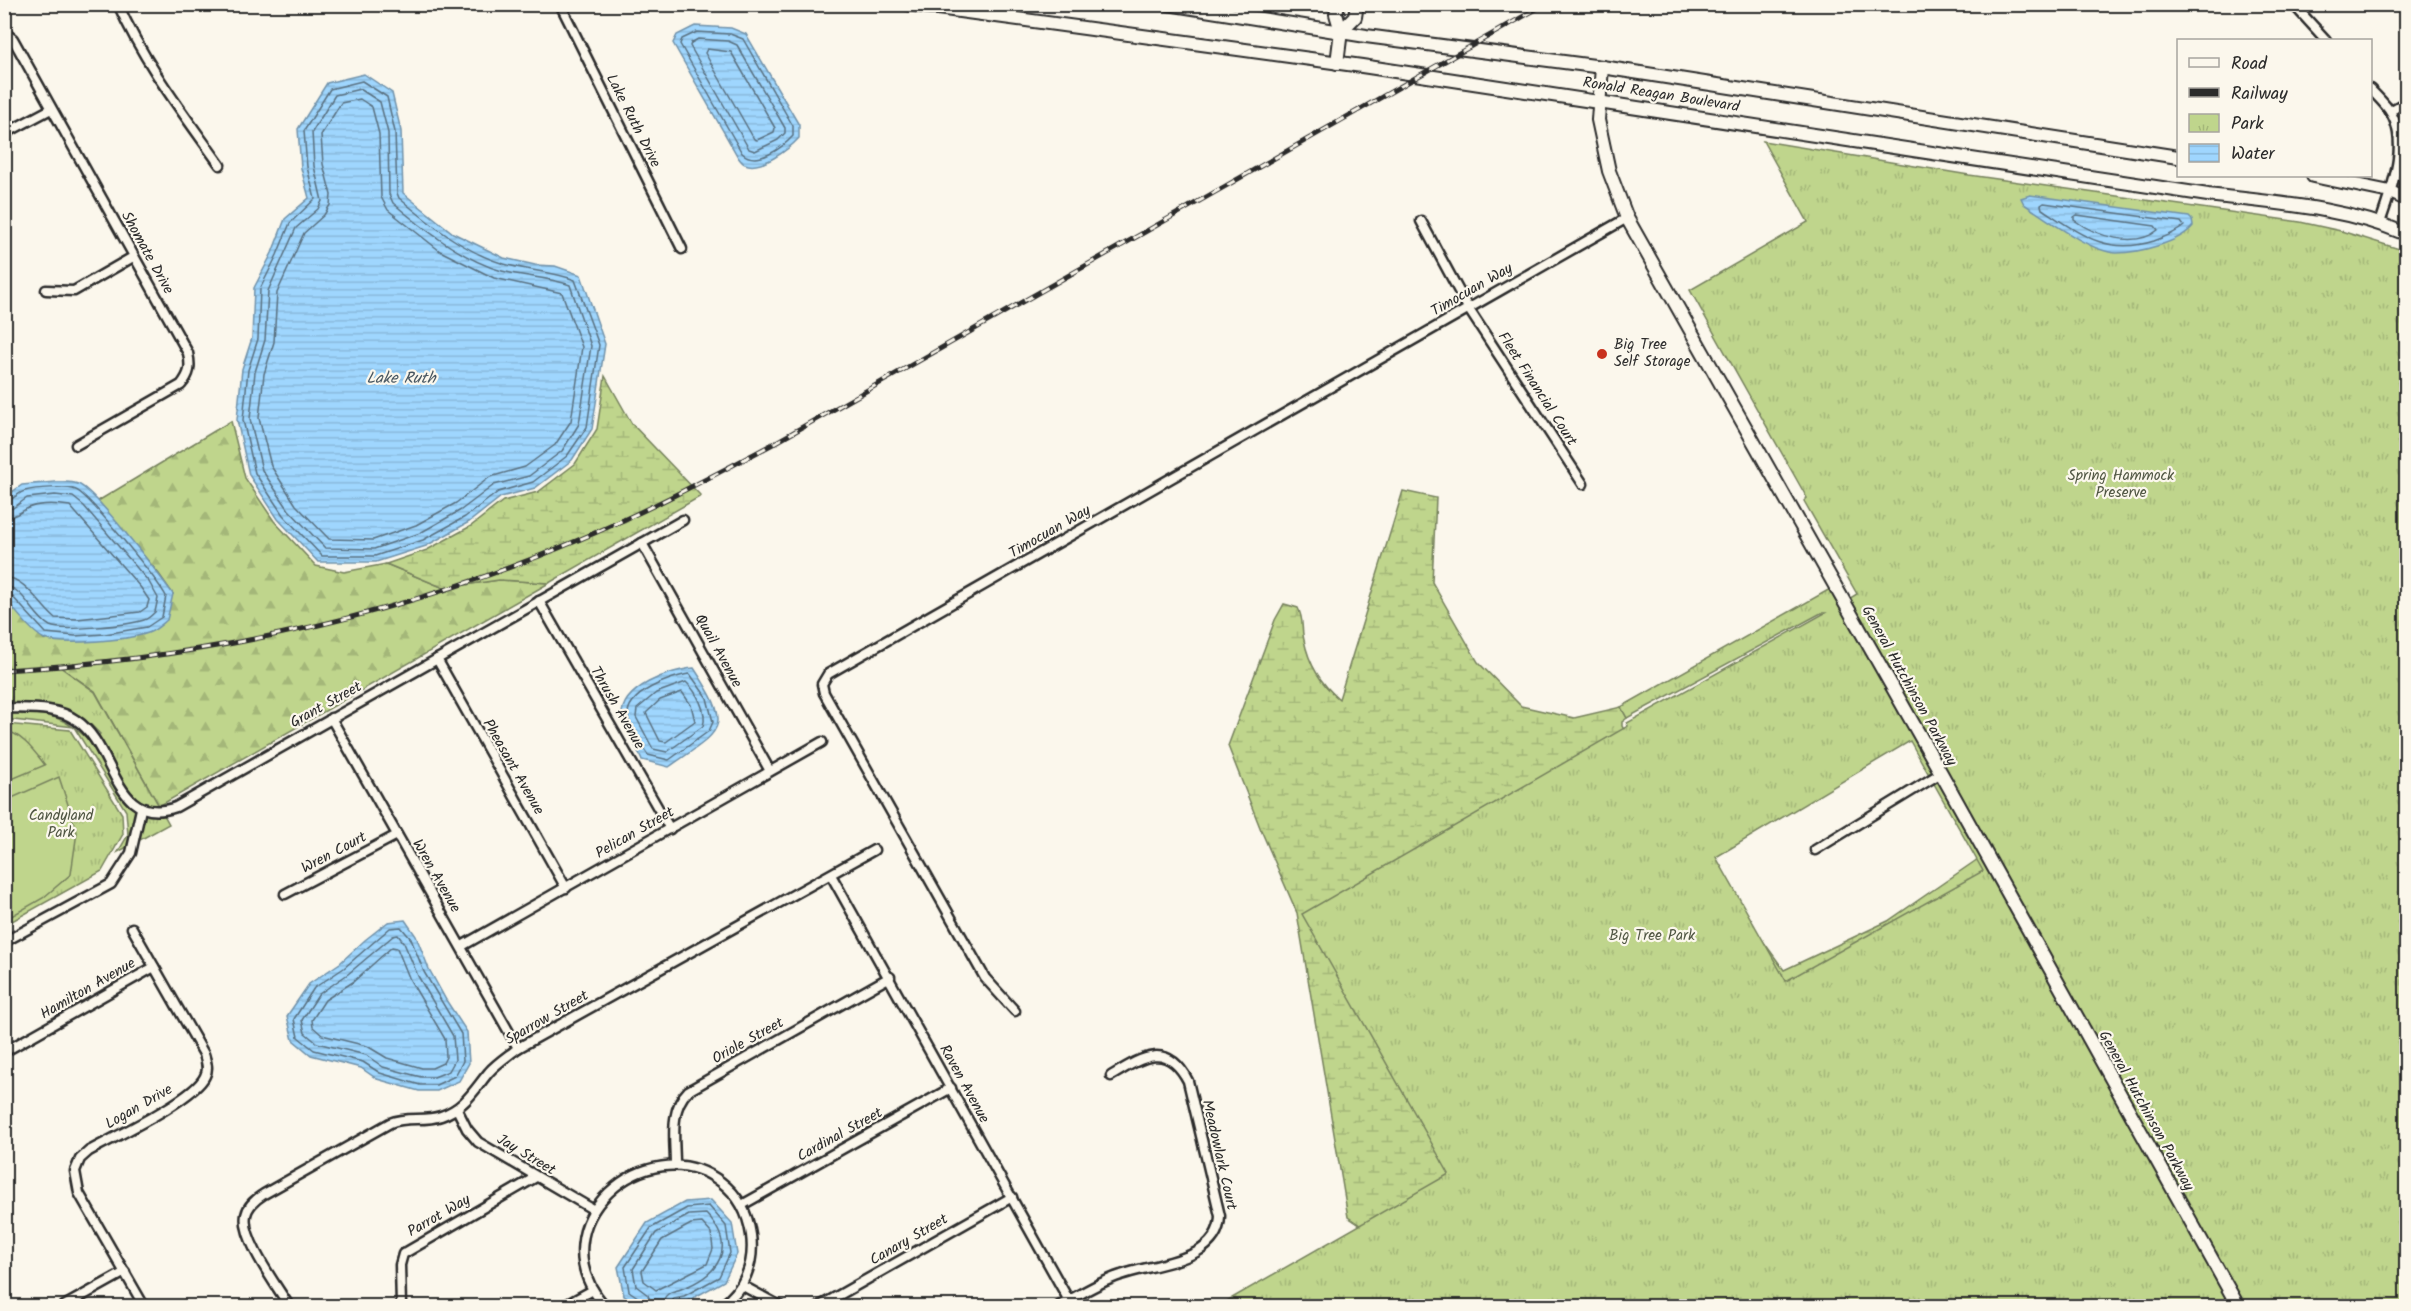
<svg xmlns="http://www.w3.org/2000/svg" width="2411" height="1311" viewBox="0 0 2411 1311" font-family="Kalam,sans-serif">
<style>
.forest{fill:url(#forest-firs);stroke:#75805c;stroke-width:1.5}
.wetland{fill:url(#wetland-marsh);stroke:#75805c;stroke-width:1.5}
.park{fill:url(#park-tufts);stroke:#75805c;stroke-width:1.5;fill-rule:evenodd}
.pitch{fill:#bfd58c;stroke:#75805c;stroke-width:1.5}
.water{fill:url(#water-rules);stroke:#7192aa;stroke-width:1.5}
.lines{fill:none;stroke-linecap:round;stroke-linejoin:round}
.shore{stroke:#596f7f;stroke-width:1.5}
.street-casing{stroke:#2b2b2b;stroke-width:13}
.secondary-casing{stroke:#2b2b2b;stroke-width:16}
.street{stroke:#fbf7ec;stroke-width:8}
.secondary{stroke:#fbf7ec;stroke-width:12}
.rail-casing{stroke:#2b2b2b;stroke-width:5}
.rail{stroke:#fbf7ec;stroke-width:3;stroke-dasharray:9;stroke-linecap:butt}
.poi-dot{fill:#c8321e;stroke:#fbf7ec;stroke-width:2}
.labels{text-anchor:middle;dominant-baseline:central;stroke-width:4.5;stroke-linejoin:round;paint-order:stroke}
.street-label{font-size:15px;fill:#2b2b2b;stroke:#fbf7ec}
.poi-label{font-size:15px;fill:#2b2b2b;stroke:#fbf7ec;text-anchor:start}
.park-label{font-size:15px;fill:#505643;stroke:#fbf7ec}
.water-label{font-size:16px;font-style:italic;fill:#485660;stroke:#fbf7ec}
</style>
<defs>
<pattern id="forest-firs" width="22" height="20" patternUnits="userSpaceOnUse" patternTransform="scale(1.5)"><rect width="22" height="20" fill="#bfd58c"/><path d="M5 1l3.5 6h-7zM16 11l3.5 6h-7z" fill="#a4b779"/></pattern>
<pattern id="wetland-marsh" width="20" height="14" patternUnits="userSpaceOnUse" patternTransform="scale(1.5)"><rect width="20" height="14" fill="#bfd58c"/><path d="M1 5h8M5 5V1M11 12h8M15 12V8" fill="none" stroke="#a4b779"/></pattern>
<pattern id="park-tufts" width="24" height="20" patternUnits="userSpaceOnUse" patternTransform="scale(1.5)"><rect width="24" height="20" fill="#bfd58c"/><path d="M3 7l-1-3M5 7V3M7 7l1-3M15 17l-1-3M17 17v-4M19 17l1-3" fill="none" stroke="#a4b779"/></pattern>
<pattern id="water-rules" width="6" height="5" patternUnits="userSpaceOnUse" patternTransform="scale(1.5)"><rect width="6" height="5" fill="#9fd6fe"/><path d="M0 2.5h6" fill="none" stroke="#89b8da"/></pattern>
</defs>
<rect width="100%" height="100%" fill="#fbf7ec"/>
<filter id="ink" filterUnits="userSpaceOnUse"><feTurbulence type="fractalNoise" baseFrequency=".0167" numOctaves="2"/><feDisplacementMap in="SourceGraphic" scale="12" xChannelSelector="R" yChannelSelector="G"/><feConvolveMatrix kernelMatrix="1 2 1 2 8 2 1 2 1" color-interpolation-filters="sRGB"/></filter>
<g filter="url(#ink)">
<polygon class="forest" points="231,421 245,478 274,521 316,566 344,572 386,564 444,588 499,580 549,583 159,806 95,691 60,667 5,668 4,594 9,604 44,639 74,642 173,594 159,574 98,501"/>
<g class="wetland">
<polygon points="605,376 632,424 701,496 549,583 499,580 444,588 386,564 427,550 471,526 503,501 538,492 575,464 597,429"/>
<path d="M1403,491l33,7 -4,84 46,80 43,44 53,12 47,-11 6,11 -5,4v4l55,96 107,148 104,-49 93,-64 250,449 -837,-58 -46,-31 -51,-304 -36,-83 -33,-84 47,-126 9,-16 14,4c6,11 3,20 6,32 5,25 16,43 35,59z"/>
</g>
<g class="park">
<path d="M1763,141l206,34 331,47 41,9 65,20v1055h-1188l231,-132 -147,-260 326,-188 -1,-3 198,-110h-4l-194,105 -6,-11 209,-118 9,16 18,-11 -53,-93 3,-3 -117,-208 118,-68zM1910,741l73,130 -197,110 -70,-124z"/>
<path d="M60,667l35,25 74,132 -51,28 10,-17 -2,-24 -52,-84 -69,-8v-6c42,2 54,-2 86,29l9,-8c-28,-32 -56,-30 -95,-32v-34z"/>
<polygon points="5,724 70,730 122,814 123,834 102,871 5,925"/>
</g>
<g class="pitch">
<path d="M4,730c18,4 30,21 41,35l-40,17z"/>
<polygon points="59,777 77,832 71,874 43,898 8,918 4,912 5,801"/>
</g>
<g class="water">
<path d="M695,26l36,2 15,6 53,91v13c-10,11 -38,33 -54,26 -3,-1 -5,-4 -7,-7l-65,-114 4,-8z"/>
<polygon points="364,74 392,93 401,131 403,193 453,233 504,258 535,265 555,266 581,275 605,344 592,429 572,460 535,488 501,497 469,522 426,546 376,562 318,562 278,519 249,475 237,420 242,369 252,338 254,288 272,253 285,219 309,198 301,168 298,129 327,83"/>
<path d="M2030,195l159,22 3,3 1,6c-8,10 -23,16 -36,20 -13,4 -26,7 -40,7 -27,-1 -70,-34 -93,-49l-3,-6z"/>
<path d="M55,482c7,0 17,-1 23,2 17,6 82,92 95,110l-6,26c-6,5 -12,11 -19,13 -21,7 -84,13 -103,6 -11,-4 -36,-34 -41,-45l1,-97 17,-12z"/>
<path d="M694,668c40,61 29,61 -25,99l-27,-7c-3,-9 -20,-36 -20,-43 -2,-30 49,-47 72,-49z"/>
<polygon points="405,920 416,936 429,969 446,1000 467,1032 469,1063 459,1081 437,1091 419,1091 377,1079 361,1068 311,1055 293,1040 287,1016 309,984 340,963 365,940 388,922"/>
<polygon points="711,1200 732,1223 737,1254 724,1281 686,1302 660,1306 642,1306 624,1296 618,1267 647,1223 685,1202"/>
</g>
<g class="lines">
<g class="shore">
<path d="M697,32l33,2 13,5 50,87v10c-11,12 -36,31 -51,17l-62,-109 2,-5z"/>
<polygon points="698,39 728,41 737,45 785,128 785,133 778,140 755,151 749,149 690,46 691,43"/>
<polygon points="707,49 731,52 775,128 774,132 757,140 754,139 705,53"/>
<path d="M362,81l25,16 8,35 2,61 2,5c31,26 65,54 105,66 24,7 48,7 71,16l24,65 -12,82 -20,29 -34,26 -35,10 -33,25 -42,23 -48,16h-53l-39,-41 -28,-42 -12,-53 5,-50 10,-31 2,-50 17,-34 13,-32 25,-24 -8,-32 -3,-36 26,-42z"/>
<path d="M360,89l20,13 8,31 1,61 4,9c29,25 72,58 109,68 23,6 46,6 68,14l21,61 -12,78 -17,27 -33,25 -35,9 -33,25 -41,23 -46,16 -49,-1 -36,-38 -27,-40 -12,-51 5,-47 10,-32 3,-49 28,-63 22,-19 4,-8 -8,-35 -2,-34 23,-37z"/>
<polygon points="360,99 372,107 379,134 381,197 388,210 440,251 494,278 562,293 582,347 571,421 555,445 525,467 490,477 456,503 416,525 373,540 329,539 296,505 271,466 259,418 264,374 274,342 277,293 304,233 324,215 330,205 331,195 323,164 321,135 341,103"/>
<path d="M2044,203l137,19 3,4c-8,7 -19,11 -30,15 -47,15 -74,-7 -112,-32l-1,-4z"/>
<path d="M2077,215l78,11 3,4c-23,19 -62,6 -84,-10v-3z"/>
<path d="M4,501c9,0 13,-8 21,-10 10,-3 42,-5 51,-1 13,5 82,91 90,106l-4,21 -15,10 -42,7 -30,2 -29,-3 -35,-38 -7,-1"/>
<path d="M4,509l9,-1 14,-10 28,-3 18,2 11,9 65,76 9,16 -3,14c-3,3 -7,7 -11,8 -15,5 -82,12 -94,6 -17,-9 -26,-39 -46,-40"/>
<path d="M4,518c12,0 17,-8 27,-11 12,-4 27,-3 39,-1l71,82 8,12 -2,7 -7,5 -63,7 -22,-1c-16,-13 -29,-40 -51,-41"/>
<path d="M690,674l17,24 6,24 -4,9 -40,29 -21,-5c-5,-7 -19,-31 -20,-38 -3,-24 44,-41 62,-43z"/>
<path d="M686,682c10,9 22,30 17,44l-36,26 -14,-3 -17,-32 1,-8 19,-16z"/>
<polygon points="682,692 691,705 695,721 666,742 660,741 646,713 660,700"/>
<polygon points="401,927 411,939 424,972 461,1034 463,1061 455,1076 436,1085 420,1085 380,1073 363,1062 314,1050 298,1037 294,1019 314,988 344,968 390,928"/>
<polygon points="398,935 404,943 418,976 453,1036 455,1060 449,1071 434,1077 421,1077 383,1067 366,1055 317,1043 305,1033 302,1020 319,994 348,974 393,936"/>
<polygon points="392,947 397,948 410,980 445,1039 446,1057 443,1063 432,1068 422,1068 387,1058 367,1046 322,1035 313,1027 312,1020 325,1000 353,982"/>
<polygon points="691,1224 702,1223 711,1233 713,1249 707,1264 656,1290 644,1281 642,1271 662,1240"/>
<polyline points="644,1306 642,1300 629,1291 625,1267 651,1228 687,1208 709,1206 726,1226 730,1253 719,1277 684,1296 674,1298 670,1306"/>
<path d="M652,1306l-4,-11 -12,-9 -3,-17 23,-36 33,-18 17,-1c32,33 13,61 -25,75 -4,2 -9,1 -13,5 -4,3 -5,7 -5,12"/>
</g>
<g class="street-casing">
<g id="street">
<path d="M118,4c26,59 65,109 102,161"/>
<polyline points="560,4 682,249"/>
<polyline points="2293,4 2326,40"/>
<path d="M4,32l9,7 175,314c3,14 2,21 -7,32l-105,60"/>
<path d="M2370,89c7,7 14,14 19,21 22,32 2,80 -9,113"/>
<polyline points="2390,111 2406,102"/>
<polyline points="4,134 51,109"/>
<polyline points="1421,221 1468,308 1583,484"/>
<polyline points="46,290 74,291 133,257"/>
<polyline points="642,543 770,771"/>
<polyline points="539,601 670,829"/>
<polyline points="437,659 566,888"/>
<path d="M4,708c24,1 52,-2 72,12 40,26 37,109 100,87l507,-287"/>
<polyline points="331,718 518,1048"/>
<polyline points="1815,850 1941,773"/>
<polyline points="831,875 1072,1306"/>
<polyline points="285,894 397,835"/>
<path d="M132,928l72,126c2,7 5,15 1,22 -10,23 -91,61 -116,75l-9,8 -5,12 4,22 65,113"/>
<polyline points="4,942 111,884 131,853 141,809"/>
<polyline points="462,946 822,742"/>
<polyline points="1015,1011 985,978 824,693 822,684 828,674 1627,218"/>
<polyline points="4,1052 154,967"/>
<polyline points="457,1109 467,1129 478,1142 594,1210"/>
<path d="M675,1164c0,-25 -6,-54 13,-73l202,-114"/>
<polyline points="742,1205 951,1088"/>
<polyline points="743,1286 780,1306"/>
<polyline points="64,1306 125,1272"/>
<path d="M289,1306c-12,-20 -48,-68 -43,-91 2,-10 10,-16 18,-21l126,-71c17,-7 34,-1 51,-7 24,-8 33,-26 48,-44 8,-9 19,-16 29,-24l356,-198"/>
<polyline points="401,1306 400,1265 403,1254 536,1177"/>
<polyline points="564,1306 593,1290"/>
<path d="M605,1306c-72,-81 43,-180 116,-124 17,13 27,32 30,53 4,29 -7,55 -30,71"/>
<polyline points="820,1306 1012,1197"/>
<path d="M1059,1306c20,-11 40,-24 62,-31 33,-12 98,-13 99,-59l-32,-135c-21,-41 -47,-23 -77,-5"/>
</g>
</g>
<g class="secondary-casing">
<g id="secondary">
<path d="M908,4l454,62 846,129c66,8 136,12 198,39"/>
<polyline points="1168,4 1366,36 1602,67 2178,157"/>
<polyline points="1341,31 1355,17 1357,4"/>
<polyline points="1337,63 1341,31 1336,14 1338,4"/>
<polyline points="1602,67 1598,120 1609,171 1627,218 1941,773 2238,1306"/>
<polyline points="2313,176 2390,192 2406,199"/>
</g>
</g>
<use href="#street" class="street"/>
<use href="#secondary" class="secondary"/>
<g class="rail-casing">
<path id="rail" d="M4,670c197,-11 391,-52 572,-129 67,-28 131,-62 195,-96l774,-441"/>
</g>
<use href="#rail" class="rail"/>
</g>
</g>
<circle class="poi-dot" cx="1602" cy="354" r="6"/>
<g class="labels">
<g class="street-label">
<text transform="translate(1661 95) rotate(9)">Ronald Reagan Boulevard</text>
<text transform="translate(633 121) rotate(63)">Lake Ruth Drive</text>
<text transform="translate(147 253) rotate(61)">Shomate Drive</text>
<text transform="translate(1472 290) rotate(-30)">Timocuan Way</text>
<text transform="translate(1537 389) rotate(57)">Fleet Financial Court</text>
<text transform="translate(1050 532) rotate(-30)">Timocuan Way</text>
<text transform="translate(718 651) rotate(61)">Quail Avenue</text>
<text transform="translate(1909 686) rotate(61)">General Hutchinson Parkway</text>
<text transform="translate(326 705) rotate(-29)">Grant Street</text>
<text transform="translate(617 708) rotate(60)">Thrush Avenue</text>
<text transform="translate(513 767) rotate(60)">Pheasant Avenue</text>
<text transform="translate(635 833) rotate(-30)">Pelican Street</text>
<text transform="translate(334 853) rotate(-28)">Wren Court</text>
<text transform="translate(436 876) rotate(60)">Wren Avenue</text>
<text transform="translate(88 989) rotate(-30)">Hamilton Avenue</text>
<text transform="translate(547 1018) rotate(-30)">Sparrow Street</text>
<text transform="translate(748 1041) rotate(-29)">Oriole Street</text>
<text transform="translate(964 1084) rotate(61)">Raven Avenue</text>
<text transform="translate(139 1107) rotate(-30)">Logan Drive</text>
<text transform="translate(2146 1111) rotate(61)">General Hutchinson Parkway</text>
<text transform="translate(840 1135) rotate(-29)">Cardinal Street</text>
<text transform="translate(526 1155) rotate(31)">Jay Street</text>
<text transform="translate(1219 1155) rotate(77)">Meadowlark Court</text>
<text transform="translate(439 1216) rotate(-30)">Parrot Way</text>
<text transform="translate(909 1240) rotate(-30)">Canary Street</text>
</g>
<g class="poi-label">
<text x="1614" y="345">Big Tree<tspan x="1614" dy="17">Self Storage</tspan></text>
</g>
<g class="park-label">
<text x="2121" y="476">Spring Hammock<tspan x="2121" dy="17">Preserve</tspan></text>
<text x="61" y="816">Candyland<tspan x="61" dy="17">Park</tspan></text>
<text x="1652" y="936">Big Tree Park</text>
</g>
<g class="water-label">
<text x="401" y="378">Lake Ruth</text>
</g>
</g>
<rect width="2411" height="1311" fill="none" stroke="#fbf7ec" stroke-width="24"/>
<rect x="12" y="12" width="2387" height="1287" fill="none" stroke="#2b2b2b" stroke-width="2" filter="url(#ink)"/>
<rect x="2177" y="39" width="195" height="138" fill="#fbf7ec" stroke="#a8a59f" stroke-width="1.5"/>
<rect x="2189" y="58" width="30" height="9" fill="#fbf7ec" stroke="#a8a59f" stroke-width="1.5"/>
<text x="2231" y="69" font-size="18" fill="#2b2b2b">Road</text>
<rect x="2189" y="88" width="30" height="9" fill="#2b2b2b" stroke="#a8a59f" stroke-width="1.5"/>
<text x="2231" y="99" font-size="18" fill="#2b2b2b">Railway</text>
<rect x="2189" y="114" width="30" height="18" fill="url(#park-tufts)" stroke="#a8a59f" stroke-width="1.5"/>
<text x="2231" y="129" font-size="18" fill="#2b2b2b">Park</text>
<rect x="2189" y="144" width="30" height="18" fill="url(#water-rules)" stroke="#a8a59f" stroke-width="1.5"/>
<text x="2231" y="159" font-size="18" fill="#2b2b2b">Water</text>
</svg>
